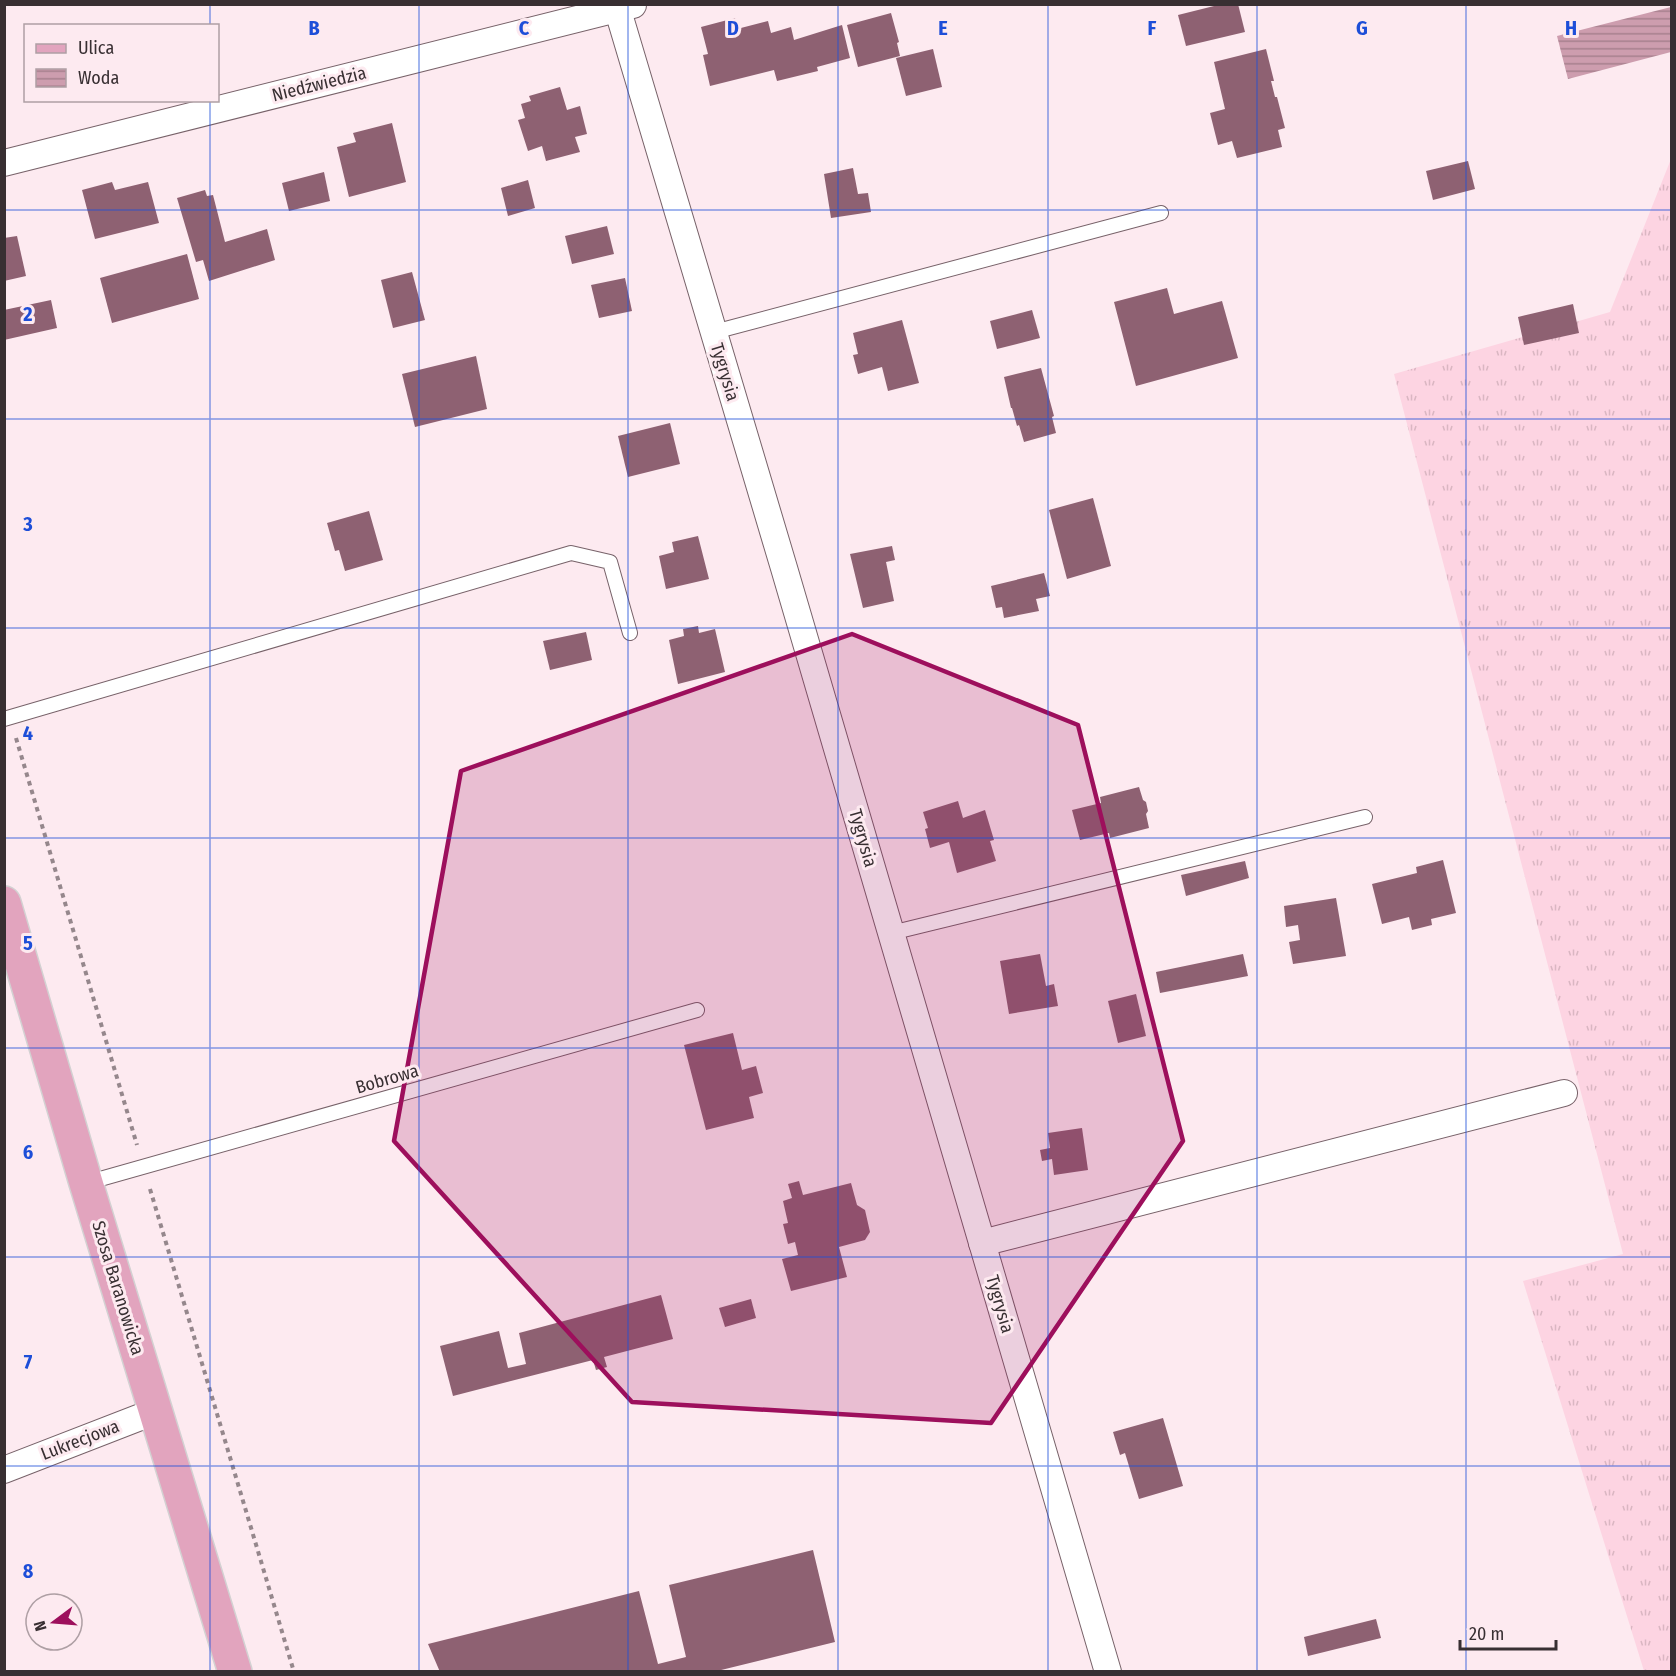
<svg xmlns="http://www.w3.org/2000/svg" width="1676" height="1676" viewBox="0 0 1676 1676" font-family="'Fira Sans Condensed',sans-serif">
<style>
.grass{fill:url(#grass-tufts)}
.water{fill:url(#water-rules)}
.building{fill:#8e6172}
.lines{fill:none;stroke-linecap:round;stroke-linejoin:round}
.lane-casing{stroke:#776269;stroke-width:16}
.street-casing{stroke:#776269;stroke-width:28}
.primary-casing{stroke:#d3d1d2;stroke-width:36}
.path{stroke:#95878c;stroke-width:4;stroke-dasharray:4.5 4.5;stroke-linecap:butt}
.lane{stroke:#fff;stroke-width:14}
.street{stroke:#fff;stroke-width:26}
.primary{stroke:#e2a4be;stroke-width:33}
.marked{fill:#9d0f5c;fill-opacity:0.2;stroke:#9d0f5c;stroke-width:4.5;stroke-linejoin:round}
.grid{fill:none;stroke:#1d4ed8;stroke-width:1.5;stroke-opacity:0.55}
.labels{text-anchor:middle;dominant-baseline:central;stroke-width:6;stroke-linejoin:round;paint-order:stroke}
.street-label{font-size:18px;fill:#382f32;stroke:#fdeaf0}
.grid-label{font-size:20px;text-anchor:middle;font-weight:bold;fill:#1d4ed8;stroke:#fdeaf0;stroke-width:6;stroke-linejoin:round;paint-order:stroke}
</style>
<defs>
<pattern id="grass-tufts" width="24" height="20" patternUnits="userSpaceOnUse" patternTransform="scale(1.5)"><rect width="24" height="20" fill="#fdd4e2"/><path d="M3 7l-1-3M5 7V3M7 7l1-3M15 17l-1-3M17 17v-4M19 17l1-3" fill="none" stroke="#dab6c2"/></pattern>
<pattern id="water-rules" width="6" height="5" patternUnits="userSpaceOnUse" patternTransform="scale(1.5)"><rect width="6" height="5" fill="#cd9dae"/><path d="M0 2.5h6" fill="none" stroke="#a7808e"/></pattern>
</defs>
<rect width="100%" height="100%" fill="#fdeaf0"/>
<polygon class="grass" points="1671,159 1671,1671 1644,1671 1523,1281 1623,1254 1394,374 1610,312"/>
<polygon class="water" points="1671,7 1671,52 1568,79 1557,36"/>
<g class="building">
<polygon points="1222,4 1238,4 1245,32 1186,46 1178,15"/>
<polygon points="891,13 899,42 897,43 900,56 858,67 847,25"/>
<polygon points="735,18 737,29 768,21 771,33 791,27 794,40 842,25 850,58 817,67 818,71 777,81 774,70 710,86 703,55 708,54 701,27"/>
<polygon points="933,49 942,87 906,96 896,58"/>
<polygon points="1266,49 1274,81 1271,81 1275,97 1277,97 1285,128 1278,130 1282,147 1237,158 1232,141 1218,145 1210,113 1225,109 1214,62"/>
<polygon points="560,87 567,110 580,106 587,134 575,137 580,152 546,161 542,146 528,151 518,120 525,118 521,104 531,101 529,96"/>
<polygon points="392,123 406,182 349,197 337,147 356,142 353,133"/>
<polygon points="1468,161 1475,189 1433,200 1426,171"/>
<polygon points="853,168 858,194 868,193 871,212 831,218 824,174"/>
<polygon points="324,172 330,201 289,211 282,183"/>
<polygon points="528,180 535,208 508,216 501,188"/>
<polygon points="112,182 115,190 148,182 159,223 95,239 82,190"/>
<polygon points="205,190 207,196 213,195 225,242 267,229 275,260 209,281 203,260 196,262 177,198"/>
<polygon points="607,226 614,254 572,264 565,236"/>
<polygon points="17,236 26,276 4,281 4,238"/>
<polygon points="187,254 199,299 112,323 100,278"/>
<polygon points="412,272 425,320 393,328 381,280"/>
<polygon points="625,278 632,311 599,318 591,285"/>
<polygon points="1167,288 1174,314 1222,301 1238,358 1136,386 1114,302"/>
<polygon points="51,300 57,328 4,340 4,310"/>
<polygon points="1573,304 1579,333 1524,345 1518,317"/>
<polygon points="1032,310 1040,338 997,349 990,321"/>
<polygon points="902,320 919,383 888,391 882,367 858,374 853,355 858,354 853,333"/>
<polygon points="476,356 487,409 415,427 402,374"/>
<polygon points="1041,368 1054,416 1052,417 1056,433 1024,442 1019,425 1017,426 1012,408 1011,408 1004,377"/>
<polygon points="670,423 680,464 628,477 618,436"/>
<polygon points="1093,498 1111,566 1067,579 1049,510"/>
<polygon points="369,511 383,560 345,571 339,550 335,551 327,523"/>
<polygon points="698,536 709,579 666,589 659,556 674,552 672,542"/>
<polygon points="892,546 895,560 886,562 894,601 863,608 850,554"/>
<polygon points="1044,573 1050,596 1036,599 1039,611 1004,618 1002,607 996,608 991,586"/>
<polygon points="698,626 699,633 715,629 725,672 678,684 669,640 684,636 683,629"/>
<polygon points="586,632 592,660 550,670 543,641"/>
<polygon points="1139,787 1143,800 1146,802 1148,811 1146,814 1149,828 1110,838 1109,833 1080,840 1072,810 1101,803 1100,797"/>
<polygon points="958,801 963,818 985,810 994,840 990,841 996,861 957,873 949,842 930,848 925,829 928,828 923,812"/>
<polygon points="1443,860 1456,913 1431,919 1432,925 1412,930 1409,917 1382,924 1372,884 1417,873 1416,867"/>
<polygon points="1245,861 1249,878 1186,896 1181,875"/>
<polygon points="1336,898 1346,956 1293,964 1289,942 1300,940 1298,925 1286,927 1284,906"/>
<polygon points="1040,954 1046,986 1054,984 1058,1006 1009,1014 1000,961"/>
<polygon points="1243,954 1248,976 1160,993 1156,972"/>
<polygon points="1136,994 1146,1036 1118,1043 1108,1001"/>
<polygon points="733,1033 742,1070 756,1066 763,1093 749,1097 754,1118 706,1130 684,1045"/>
<polygon points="1082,1128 1088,1170 1054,1175 1052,1159 1042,1161 1040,1150 1050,1148 1048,1133"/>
<polygon points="799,1181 803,1195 851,1183 857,1205 865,1210 870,1232 865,1240 839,1247 847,1277 791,1291 782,1259 798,1255 795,1242 788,1244 783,1224 788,1223 783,1201 792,1198 788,1184"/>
<polygon points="661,1295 673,1339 604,1357 607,1367 596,1370 593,1360 453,1396 440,1346 499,1331 508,1368 526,1364 519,1333"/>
<polygon points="751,1299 756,1318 725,1327 719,1308"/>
<polygon points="1163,1418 1183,1486 1139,1499 1125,1453 1120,1455 1113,1432"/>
<polygon points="813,1550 835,1642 713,1672 440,1672 428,1644 639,1591 658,1664 686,1657 669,1585"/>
<polygon points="1376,1619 1381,1638 1308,1656 1304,1637"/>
</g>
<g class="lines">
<g class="lane-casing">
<g id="lane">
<polyline points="714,332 1161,213"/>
<polyline points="4,719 571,553 610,562 630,633"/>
<polyline points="891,933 1365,817"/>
<polyline points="86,1183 697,1010"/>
</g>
</g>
<g class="street-casing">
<g id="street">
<polyline points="616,4 784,568 1108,1672"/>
<polyline points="4,163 633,5"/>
<polyline points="982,1243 1564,1093"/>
<polyline points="4,1470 156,1411"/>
</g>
</g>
<g class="primary-casing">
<polyline id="primary" points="4,903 86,1183 235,1672"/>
</g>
<g class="path">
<polyline points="16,738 137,1145"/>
<polyline points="150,1189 294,1672"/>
</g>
<use href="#lane" class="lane"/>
<use href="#street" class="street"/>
<use href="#primary" class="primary"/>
</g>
<path class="marked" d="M852,634l226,91 105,416 -192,282 -359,-21 -238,-261 67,-370z"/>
<path class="grid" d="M210,4v22M419,4v1668M628,4v1668M838,4v1668M1048,4v1668M1257,4v1668M1466,4v1668M210,100v1572M4,210h1668M4,419h1668M4,628h1668M4,838h1668M4,1048h1668M4,1257h1668M4,1466h1668"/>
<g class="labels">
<g class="street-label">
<text transform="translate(319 84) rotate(-14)">Niedźwiedzia</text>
<text transform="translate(725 372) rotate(73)">Tygrysia</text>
<text transform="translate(863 838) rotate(74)">Tygrysia</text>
<text transform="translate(387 1079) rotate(-16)">Bobrowa</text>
<text transform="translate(118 1288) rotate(73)">Szosa Baranowicka</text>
<text transform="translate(1000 1304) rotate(74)">Tygrysia</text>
<text transform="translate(80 1440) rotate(-21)">Lukrecjowa</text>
</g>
</g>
<g class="grid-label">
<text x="314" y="35">B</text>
<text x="524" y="35">C</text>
<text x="733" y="35">D</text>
<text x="943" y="35">E</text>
<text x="1152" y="35">F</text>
<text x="1362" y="35">G</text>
<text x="1571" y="35">H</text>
<text x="28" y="321">2</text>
<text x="28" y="531">3</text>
<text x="28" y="740">4</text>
<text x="28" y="950">5</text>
<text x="28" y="1159">6</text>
<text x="28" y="1369">7</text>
<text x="28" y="1578">8</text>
</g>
<rect width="1676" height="1676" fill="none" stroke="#382f32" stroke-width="12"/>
<rect x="24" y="24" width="195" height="78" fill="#fdeaf0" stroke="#ae9fa4" stroke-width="1.5"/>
<rect x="36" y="44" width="30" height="9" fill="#e2a4be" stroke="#ae9fa4" stroke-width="1.5"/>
<text x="78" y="54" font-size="18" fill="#382f32">Ulica</text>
<rect x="36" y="69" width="30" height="18" fill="url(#water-rules)" stroke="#ae9fa4" stroke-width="1.5"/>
<text x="78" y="84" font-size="18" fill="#382f32">Woda</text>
<g transform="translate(54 1622) rotate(254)"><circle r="28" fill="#fdeaf0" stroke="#ae9fa4" stroke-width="1.5"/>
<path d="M0-4.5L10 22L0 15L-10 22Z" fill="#9d0f5c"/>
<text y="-9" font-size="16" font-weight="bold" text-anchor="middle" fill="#382f32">N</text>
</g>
<path d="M1460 1640v9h96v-9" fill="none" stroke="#382f32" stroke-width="3"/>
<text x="1469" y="1640" font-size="18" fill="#382f32" stroke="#fdeaf0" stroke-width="4.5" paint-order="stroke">20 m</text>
</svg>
